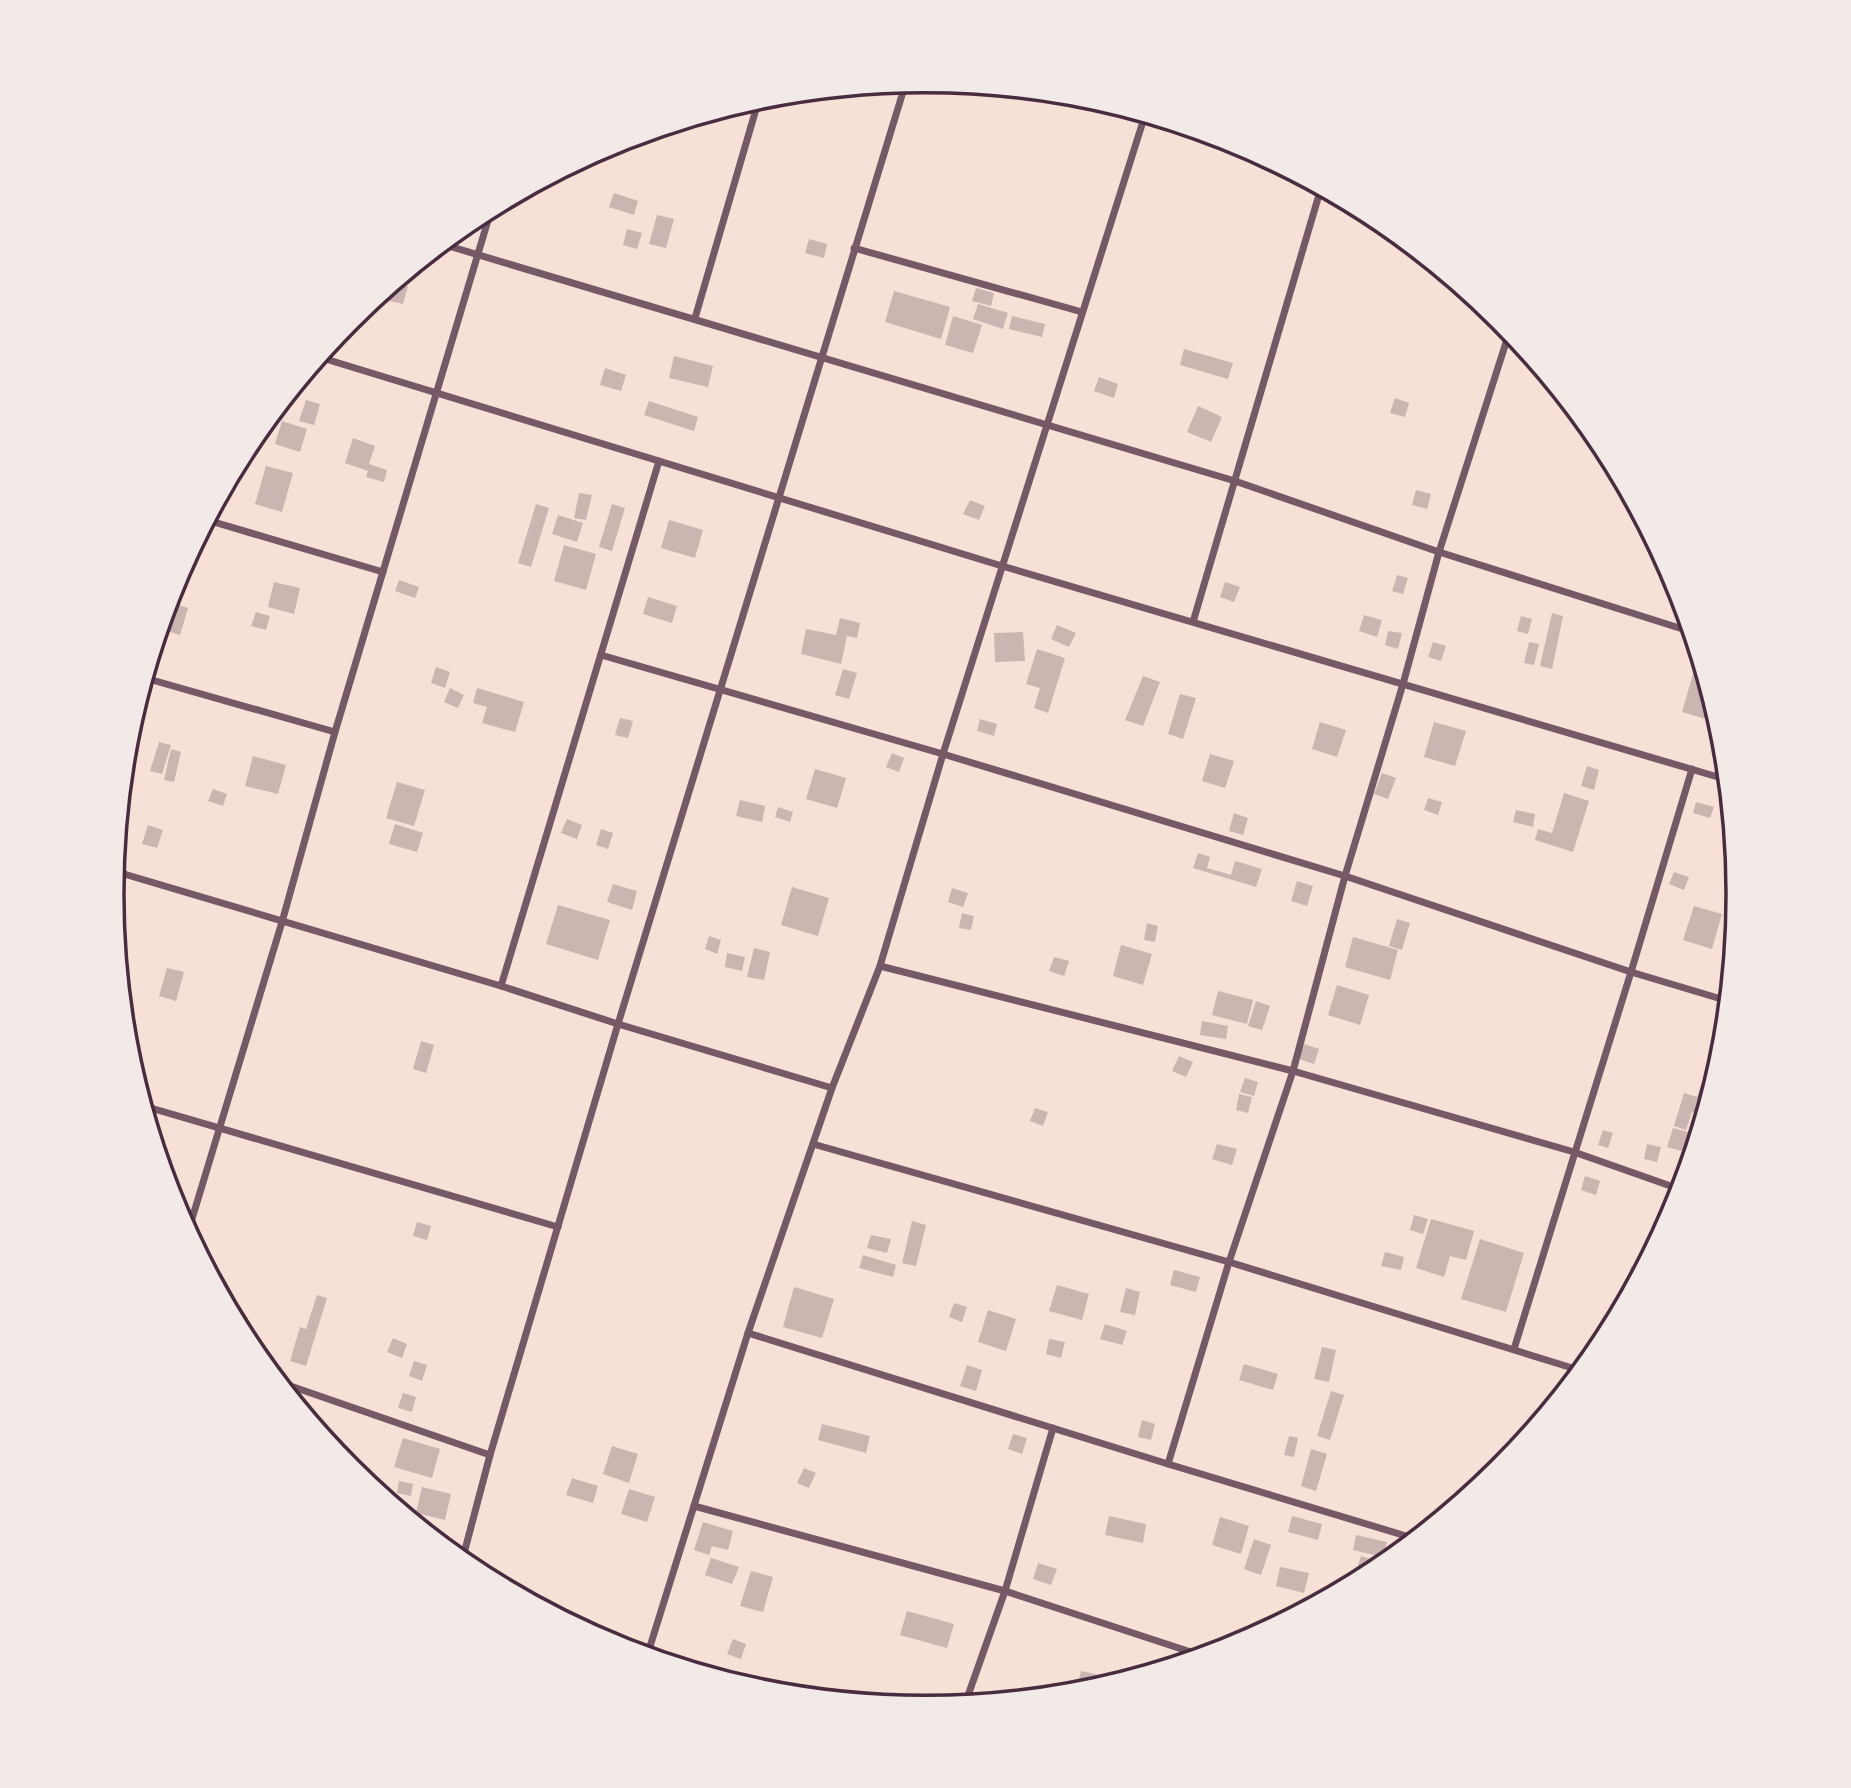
<svg xmlns="http://www.w3.org/2000/svg" width="1851" height="1788" viewBox="0 0 1851 1788" font-family="'Source Sans 3',sans-serif">
<style>
.building{fill:#ccb4b1}
.lines{fill:none;stroke-linecap:round;stroke-linejoin:round}
.minor{stroke:#755966;stroke-width:7}
.rim{fill:none;stroke:#4a2c40;stroke-width:3.5}
</style>
<rect width="100%" height="100%" fill="#f7e1d7"/>
<g class="building">
<polygon points="614,193 638,201 634,215 609,207"/>
<polygon points="657,215 674,219 666,248 649,244"/>
<polygon points="627,229 642,233 637,249 623,245"/>
<polygon points="809,239 827,244 824,258 805,253"/>
<polygon points="394,283 408,286 403,304 376,298"/>
<polygon points="976,288 994,293 991,306 972,301"/>
<polygon points="894,291 950,307 941,339 885,322"/>
<polygon points="978,304 1008,313 1003,329 973,319"/>
<polygon points="953,316 982,325 973,353 945,345"/>
<polygon points="1012,316 1045,324 1042,337 1009,329"/>
<polygon points="1184,349 1233,363 1228,379 1180,365"/>
<polygon points="674,356 713,366 708,387 669,378"/>
<polygon points="605,368 626,375 621,391 600,385"/>
<polygon points="1099,377 1118,384 1114,398 1094,391"/>
<polygon points="1395,398 1409,403 1405,417 1390,413"/>
<polygon points="306,400 320,404 314,425 299,421"/>
<polygon points="649,401 698,417 694,431 644,415"/>
<polygon points="1198,406 1222,417 1211,442 1187,432"/>
<polygon points="282,421 307,429 300,452 275,444"/>
<polygon points="353,438 375,446 369,464 387,470 384,482 366,477 368,471 345,463"/>
<polygon points="240,458 245,460 240,479 231,476"/>
<polygon points="266,466 293,473 282,512 255,504"/>
<polygon points="1416,490 1431,494 1427,509 1412,505"/>
<polygon points="579,493 592,495 586,520 574,518"/>
<polygon points="970,500 985,506 979,520 963,514"/>
<polygon points="536,504 549,508 531,567 518,563"/>
<polygon points="612,504 625,508 612,551 599,547"/>
<polygon points="558,515 583,523 577,542 552,534"/>
<polygon points="669,520 703,530 695,558 661,548"/>
<polygon points="564,545 596,554 586,590 554,581"/>
<polygon points="1397,575 1408,578 1403,594 1392,591"/>
<polygon points="399,580 419,587 415,598 395,591"/>
<polygon points="274,582 300,588 294,614 268,607"/>
<polygon points="1225,582 1240,587 1234,602 1220,597"/>
<polygon points="648,597 677,606 672,623 643,614"/>
<polygon points="173,603 188,608 180,635 165,630"/>
<polygon points="256,612 270,616 266,630 251,626"/>
<polygon points="1552,613 1563,616 1552,669 1540,666"/>
<polygon points="1364,615 1382,620 1377,637 1359,631"/>
<polygon points="1521,616 1532,619 1528,634 1517,631"/>
<polygon points="840,618 860,623 857,638 847,636 841,664 801,654 806,629 836,635"/>
<polygon points="1057,625 1076,633 1069,647 1051,639"/>
<polygon points="1388,631 1402,633 1398,649 1385,645"/>
<polygon points="1023,632 1025,661 995,662 994,633"/>
<polygon points="1433,642 1446,646 1441,661 1428,657"/>
<polygon points="1529,642 1539,644 1534,665 1524,663"/>
<polygon points="1037,649 1065,658 1048,713 1034,708 1040,688 1026,684"/>
<polygon points="436,667 450,672 445,688 431,683"/>
<polygon points="843,669 857,673 849,699 835,695"/>
<polygon points="1693,674 1706,678 1716,710 1713,721 1682,712"/>
<polygon points="1143,676 1160,682 1143,726 1125,720"/>
<polygon points="450,688 464,695 458,708 444,702"/>
<polygon points="477,688 524,702 515,732 482,723 487,707 473,703"/>
<polygon points="1180,694 1196,698 1183,739 1168,734"/>
<polygon points="620,718 633,721 628,738 615,735"/>
<polygon points="980,719 997,724 994,736 977,731"/>
<polygon points="1320,722 1346,730 1337,757 1312,749"/>
<polygon points="1434,722 1466,731 1455,766 1424,757"/>
<polygon points="1719,722 1723,736 1725,748 1713,745"/>
<polygon points="159,742 171,745 162,774 150,771"/>
<polygon points="171,749 181,752 174,782 164,780"/>
<polygon points="892,753 904,758 899,772 886,767"/>
<polygon points="1210,754 1234,761 1225,788 1202,781"/>
<polygon points="253,756 286,765 278,794 245,786"/>
<polygon points="1587,766 1599,770 1594,790 1581,786"/>
<polygon points="815,769 846,778 837,808 806,799"/>
<polygon points="1382,773 1396,778 1388,799 1374,794"/>
<polygon points="397,782 425,790 414,826 386,818"/>
<polygon points="213,789 227,794 223,806 208,801"/>
<polygon points="1564,793 1589,801 1573,852 1535,840 1538,829 1552,833"/>
<polygon points="1428,798 1442,802 1438,815 1424,810"/>
<polygon points="740,800 765,806 762,822 736,816"/>
<polygon points="1696,802 1714,807 1710,818 1693,813"/>
<polygon points="778,807 793,812 790,822 775,817"/>
<polygon points="1516,810 1535,814 1533,827 1513,822"/>
<polygon points="1234,813 1248,818 1243,835 1229,831"/>
<polygon points="567,819 582,825 577,839 561,833"/>
<polygon points="395,824 423,833 417,852 389,844"/>
<polygon points="148,825 163,830 157,848 142,844"/>
<polygon points="601,829 613,833 608,849 596,845"/>
<polygon points="1198,853 1210,857 1207,868 1231,875 1235,861 1262,869 1256,887 1193,868"/>
<polygon points="1674,872 1689,877 1684,890 1669,884"/>
<polygon points="1297,881 1313,886 1307,906 1291,901"/>
<polygon points="613,884 637,891 632,910 607,902"/>
<polygon points="792,887 829,898 818,936 781,925"/>
<polygon points="952,888 968,893 963,907 948,902"/>
<polygon points="558,905 610,920 598,960 546,944"/>
<polygon points="1694,906 1722,914 1712,949 1683,940"/>
<polygon points="962,913 974,916 971,930 959,928"/>
<polygon points="1397,919 1410,923 1402,950 1389,946"/>
<polygon points="1147,923 1158,926 1155,942 1144,940"/>
<polygon points="709,936 721,940 717,954 705,949"/>
<polygon points="1353,937 1398,950 1390,980 1345,967"/>
<polygon points="1121,945 1152,954 1143,985 1113,976"/>
<polygon points="754,948 770,952 764,980 747,977"/>
<polygon points="727,953 745,957 742,971 725,967"/>
<polygon points="1054,957 1069,961 1064,976 1049,971"/>
<polygon points="167,968 184,972 176,1001 159,996"/>
<polygon points="1337,985 1369,995 1360,1025 1328,1015"/>
<polygon points="1218,991 1253,1000 1247,1024 1212,1015"/>
<polygon points="1256,1001 1270,1006 1262,1030 1248,1026"/>
<polygon points="1202,1021 1228,1026 1226,1039 1200,1035"/>
<polygon points="421,1041 434,1045 426,1073 413,1069"/>
<polygon points="1304,1044 1319,1049 1314,1064 1299,1059"/>
<polygon points="1179,1056 1193,1062 1186,1077 1172,1071"/>
<polygon points="1245,1078 1258,1082 1254,1096 1240,1092"/>
<polygon points="1701,1085 1712,1089 1704,1116 1692,1112 1686,1130 1674,1126 1684,1093 1697,1097"/>
<polygon points="1239,1094 1252,1097 1248,1113 1236,1110"/>
<polygon points="1035,1108 1048,1112 1043,1126 1030,1121"/>
<polygon points="1693,1115 1704,1118 1693,1154 1667,1147 1673,1128 1688,1132"/>
<polygon points="1603,1130 1613,1133 1608,1148 1598,1145"/>
<polygon points="1217,1144 1237,1149 1232,1165 1212,1159"/>
<polygon points="1647,1144 1661,1147 1657,1162 1644,1159"/>
<polygon points="1585,1176 1600,1181 1596,1195 1581,1190"/>
<polygon points="1414,1215 1428,1219 1423,1234 1410,1230"/>
<polygon points="1431,1219 1474,1231 1466,1260 1450,1256 1444,1277 1416,1268"/>
<polygon points="912,1221 926,1225 916,1266 902,1263"/>
<polygon points="417,1222 431,1226 427,1240 413,1236"/>
<polygon points="871,1235 891,1239 887,1253 867,1248"/>
<polygon points="1480,1239 1524,1253 1506,1312 1461,1299"/>
<polygon points="1385,1252 1404,1257 1401,1270 1381,1266"/>
<polygon points="863,1255 896,1265 893,1277 859,1268"/>
<polygon points="1631,1266 1643,1269 1636,1281 1628,1280"/>
<polygon points="1174,1270 1200,1277 1196,1292 1170,1285"/>
<polygon points="1057,1285 1089,1294 1082,1320 1049,1311"/>
<polygon points="794,1287 834,1299 822,1338 783,1327"/>
<polygon points="1126,1288 1140,1292 1135,1315 1120,1312"/>
<polygon points="317,1295 327,1298 306,1366 290,1361 300,1327 306,1329"/>
<polygon points="954,1303 967,1307 962,1322 949,1317"/>
<polygon points="988,1310 1016,1319 1006,1351 978,1342"/>
<polygon points="1105,1324 1127,1331 1122,1345 1100,1339"/>
<polygon points="393,1338 407,1344 402,1358 387,1352"/>
<polygon points="1049,1339 1065,1342 1061,1358 1046,1354"/>
<polygon points="1322,1347 1336,1350 1329,1382 1314,1379"/>
<polygon points="414,1361 427,1365 422,1381 409,1376"/>
<polygon points="1244,1364 1278,1374 1273,1390 1239,1380"/>
<polygon points="967,1365 982,1370 976,1391 960,1386"/>
<polygon points="1331,1391 1344,1395 1330,1440 1317,1436"/>
<polygon points="403,1393 416,1397 412,1412 398,1408"/>
<polygon points="1142,1420 1155,1424 1151,1440 1138,1437"/>
<polygon points="822,1424 870,1436 866,1453 818,1440"/>
<polygon points="1013,1434 1027,1438 1022,1454 1008,1449"/>
<polygon points="1289,1436 1298,1438 1294,1457 1284,1455"/>
<polygon points="403,1438 440,1449 432,1478 394,1467"/>
<polygon points="612,1446 638,1454 629,1483 603,1474"/>
<polygon points="1311,1449 1327,1454 1316,1491 1301,1486"/>
<polygon points="804,1468 816,1473 809,1488 797,1483"/>
<polygon points="572,1478 598,1486 593,1503 566,1495"/>
<polygon points="399,1481 413,1484 411,1496 397,1493"/>
<polygon points="422,1487 451,1494 445,1520 416,1513"/>
<polygon points="629,1489 655,1497 647,1522 621,1514"/>
<polygon points="1109,1516 1146,1524 1143,1543 1105,1535"/>
<polygon points="1292,1516 1322,1524 1318,1540 1288,1532"/>
<polygon points="1220,1517 1249,1526 1241,1554 1212,1545"/>
<polygon points="703,1522 733,1531 728,1550 712,1546 709,1555 694,1550"/>
<polygon points="1356,1535 1387,1542 1383,1557 1353,1550"/>
<polygon points="1254,1539 1271,1545 1261,1575 1244,1569"/>
<polygon points="1361,1556 1384,1563 1384,1565 1368,1575 1356,1572"/>
<polygon points="711,1558 739,1567 732,1584 705,1575"/>
<polygon points="1038,1563 1057,1569 1051,1585 1033,1579"/>
<polygon points="1280,1567 1309,1573 1304,1593 1276,1586"/>
<polygon points="751,1571 773,1577 763,1612 740,1606"/>
<polygon points="907,1611 954,1624 947,1648 900,1635"/>
<polygon points="733,1639 746,1644 741,1659 727,1654"/>
<polygon points="1081,1671 1122,1680 1084,1692 1076,1693"/>
</g>
<g class="lines">
<g class="minor">
<polyline points="442,244 1235,481 1439,552 1692,632"/>
<polyline points="854,248 1082,312"/>
<polyline points="695,318 759,99"/>
<polyline points="319,357 1002,566 1728,780"/>
<polyline points="207,520 383,572"/>
<polyline points="1193,622 1321,188"/>
<polyline points="601,655 943,754 1345,876 1631,972 1728,1001"/>
<polyline points="145,678 335,732"/>
<polyline points="114,871 501,986 618,1024 832,1088"/>
<polyline points="880,966 1293,1071 1574,1152 1682,1190"/>
<polyline points="501,986 659,461"/>
<polyline points="144,1106 558,1227"/>
<polyline points="813,1144 1229,1262 1582,1371"/>
<polyline points="188,1232 282,922 335,732 492,207"/>
<polyline points="748,1333 1168,1464 1416,1539"/>
<polyline points="1514,1349 1631,972 1692,769"/>
<polyline points="279,1382 490,1455"/>
<polyline points="1168,1464 1229,1262 1293,1071 1345,876 1403,684 1439,552 1510,330"/>
<polyline points="694,1506 1005,1591 1203,1656"/>
<polyline points="462,1561 490,1455 618,1024 906,82"/>
<polyline points="647,1656 748,1333 832,1088 880,966 943,754 1145,115"/>
<polyline points="965,1704 1005,1591 1053,1428"/>
</g>
</g>
<path d="M0 0H1851V1788H0ZM124 894a801 801 0 1 1 1602 0a801 801 0 1 1-1602 0Z" fill="#f1eae7" fill-rule="evenodd"/>
<path class="rim" d="M124 894a801 801 0 1 1 1602 0a801 801 0 1 1-1602 0Z"/>
</svg>
